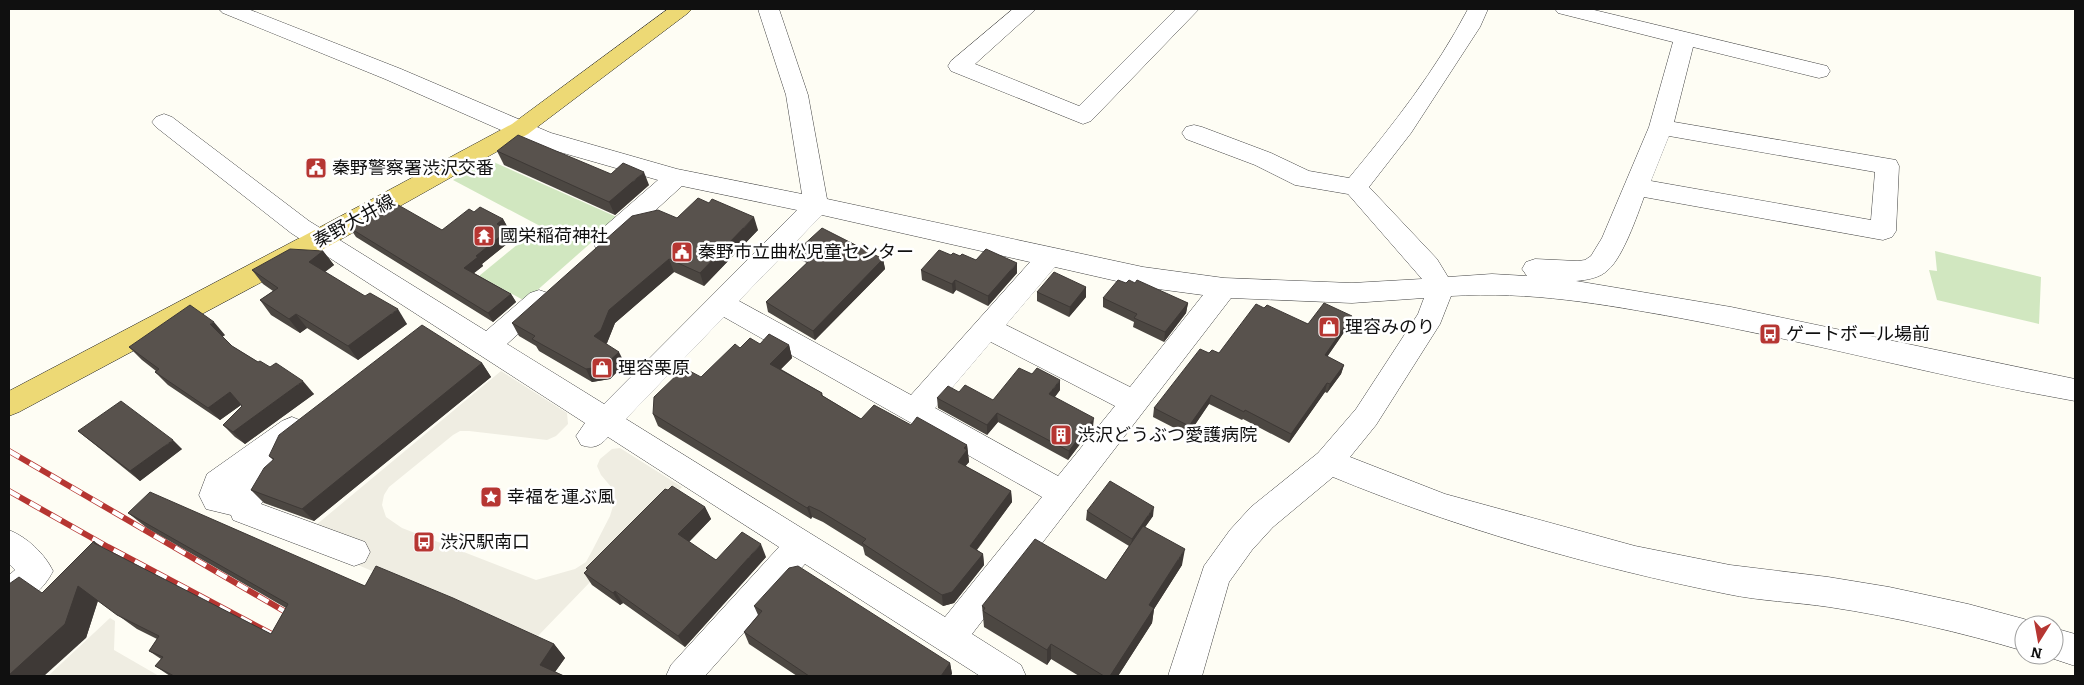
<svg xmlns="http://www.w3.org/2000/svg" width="2084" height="685" viewBox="0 0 2084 685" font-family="Bitter,'Noto Sans JP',serif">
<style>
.green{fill:#d1e7c0}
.plaza{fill:#efede2}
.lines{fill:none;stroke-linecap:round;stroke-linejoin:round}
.minor-casing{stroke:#434343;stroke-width:1}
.major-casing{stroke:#212121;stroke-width:1}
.minor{fill:#fff;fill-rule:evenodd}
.major{fill:#edd975;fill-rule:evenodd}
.rail-casing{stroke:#b63632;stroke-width:6}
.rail{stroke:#fff;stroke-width:4.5;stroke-dasharray:12;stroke-linecap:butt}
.wall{fill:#4c4742}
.shaded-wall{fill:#3e3936}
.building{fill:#58524d;stroke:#3e3936}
.labels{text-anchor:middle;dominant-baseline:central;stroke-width:5;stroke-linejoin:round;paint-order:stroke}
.poi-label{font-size:18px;fill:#101010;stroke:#fff;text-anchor:start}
.street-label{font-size:18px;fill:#101010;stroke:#fff}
</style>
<rect width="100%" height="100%" fill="#fefdf4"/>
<g class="green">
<polygon points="489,160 619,218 525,301 479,276 540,226 453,180"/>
<polygon points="1935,251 2041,277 2039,324 1937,300 1929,270 1937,271"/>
</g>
<g class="plaza">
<polygon points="501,371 567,413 568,424 556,436 547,440 469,431 460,431 453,435 389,487 384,495 382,505 386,517 402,528 536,580 575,569 586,562 592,551 610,516 614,503 612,488 601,475 597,466 600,459 612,449 620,448 682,487 535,639 298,540"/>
<polygon points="110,618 115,621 114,650 159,676 48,676"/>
</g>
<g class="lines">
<g class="minor-casing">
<g id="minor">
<path d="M219,9h29l153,60 150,64 126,36 125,25 -16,-99 -28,-86h21l29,86 19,104 316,68 81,11 128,5 70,-4 -74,-85 -53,-9 -40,-20 -69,-26 -4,-6 4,-6 8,-2 8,2 69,26 38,18 40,7c44,-53 87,-108 119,-169h20l-8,18 -69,106 -42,54 68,72 11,18 44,-3 35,2 -5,-7 4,-7 9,-3 43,2 7,-1 6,-4 11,-18 47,-111 24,-85 -115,-29 -3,-4h35l237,57 3,5 -3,5 -8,2 -126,-31 -19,75 222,38 3,6 -3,65 -4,6 -9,3 -239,-43c-7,19 -21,60 -36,73 -8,8 -21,10 -32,11l155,26 344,72v22c-132,-23 -263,-59 -395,-83 -78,-14 -149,-27 -229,-22l-11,28 -64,101 -26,32 95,37 190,52 95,19 98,12 61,10 79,17 56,15 12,6h-12v26c-64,-19 -129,-34 -195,-44 -34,-5 -69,-6 -102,-13 -134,-27 -268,-65 -394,-117l-60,50 -21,23 -23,32 -27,94h-34l36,-110 26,-36 21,-23 67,-54 38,-44 62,-95 6,-16 -72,5 -121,-5 -259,336 49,31 5,11h-46l-175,-112 -100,112h-39l5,-11 108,-118 -171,-110c-9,10 -15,12 -27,8l-5,-9 9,-13 -294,-190 -135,-106 -4,-5 4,-5 8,-3 8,3 137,104 177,110 44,-38 9,-3 9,3 4,7 -4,7 -41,37 97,60 193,-194 -115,-24 -68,62 -9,2 -9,-2 -4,-7 4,-7 62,-54 -123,-35 -150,-66 -162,-66zM1669,136l206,36 -4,48 -220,-39zM822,215l208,47 -119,133 -172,-94zM1055,267l88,20 60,8 -73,92 -124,-62zM724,317l318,180 -97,120 -319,-198zM991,342l124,64 -57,70 -123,-68z"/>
<polygon points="1013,9 1036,9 975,64 1079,106 1176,9 1199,9 1091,121 1083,124 951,71 948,66 951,61"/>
<path d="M292,417l10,4 5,8c-5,10 -15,15 -21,25 -10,16 -12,36 -25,50l104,38 5,10 -5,10 -11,4 -121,-46 -2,-5 -25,-6 -7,-14 8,-21 75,-53z"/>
<path d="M9,530c18,7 36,24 44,41 -8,17 -26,32 -44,39v-35l6,-5 -6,-6z"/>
<polygon points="2054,628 2075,634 2075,666 2042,655 2054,655"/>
</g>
</g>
<g class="major-casing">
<polygon id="major" points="668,9 692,9 688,13 528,134 329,246 19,412 9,416 9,391 311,232 512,124"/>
</g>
<use href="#minor" class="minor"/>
<use href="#major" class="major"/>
<g class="rail-casing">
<g id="rail">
<polyline points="9,451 296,618"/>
<polyline points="9,491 108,547 283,640"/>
</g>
</g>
<use href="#rail" class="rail"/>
</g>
<g class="wall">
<polygon points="497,151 649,185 615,215 504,165"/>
<polygon points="474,212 503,219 508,228 507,229 508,230 513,239 482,264 483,266 474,273 511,294 516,302 493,322 356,237 350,228 376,214 442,230"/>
<polygon points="677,218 758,230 704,286 674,272 615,323 607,343 606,344 625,364 610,379 592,382 539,351 536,346 519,336 512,323"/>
<polygon points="798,250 883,259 885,269 815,340 768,312 766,302 807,263 801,260"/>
<polygon points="323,251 334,265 325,272 407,324 358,360 307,328 300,333 271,315 260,300 273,291 263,284 252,270"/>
<polygon points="951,255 960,256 976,260 1017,273 988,306 956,290 953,294 922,280 921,270"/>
<polygon points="1126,283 1135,283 1188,303 1186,313 1164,342 1133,327 1134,322 1103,307 1103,298"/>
<polygon points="1086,287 1086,297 1069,317 1037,301 1037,292"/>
<polygon points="1264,308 1308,324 1349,325 1327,357 1344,365 1341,374 1327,393 1325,392 1289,443 1243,419 1242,420 1209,404 1188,435 1153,417 1154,408 1209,353 1219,353"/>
<polygon points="225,335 222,337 232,346 258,362 314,394 245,444 235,437 223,425 242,406 241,405 220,420 168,385 155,372 156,371 142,360 129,347"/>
<polygon points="760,344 789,345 792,358 781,369 822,393 823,396 861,419 911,425 967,445 969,462 965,466 1011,491 1012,502 977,550 983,554 984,565 954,603 943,606 865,555 863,547 823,522 812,517 811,519 658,426 653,414 740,348"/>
<polygon points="482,363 491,377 314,521 264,503 251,490 273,460 269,456"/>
<polygon points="1060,390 1055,397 1093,427 1068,460 998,422 987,435 938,408 937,398 959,392 993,400"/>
<polygon points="78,431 182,449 140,481"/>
<polygon points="705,507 711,519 689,542 716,560 766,557 685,647 623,603 620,605 592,585 584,573 587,570 586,568"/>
<polygon points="1087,511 1153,516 1145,527 1182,565 1154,609 1152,623 1118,676 1079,676 1051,659 1047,665 984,627 982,606 1106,580 1129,546 1086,520"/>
<polygon points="128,513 554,644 565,658 555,672 564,676 170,676 155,666 161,659 149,651 157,639 137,629 98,601 86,638 42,593 94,541 103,548 271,634 286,608 147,528"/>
<polygon points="754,606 950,663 952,674 950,676 797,676 749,644 744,632 758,615"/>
</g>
<g class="shaded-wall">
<polygon points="644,172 649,185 615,215 609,202"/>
<polygon points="754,217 758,230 704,286 700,273"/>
<polygon points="503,219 508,228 502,233 497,224"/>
<polygon points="508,230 513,239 482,264 483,266 469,277 464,268 476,256"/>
<polygon points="323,251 334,265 319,276 309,262"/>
<polygon points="669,259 674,272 615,323 607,343 599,349 594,336 609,310"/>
<polygon points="883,259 885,269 815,340 813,331"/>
<polygon points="1017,263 1017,273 988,306 988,296"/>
<polygon points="955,280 956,290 953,294 952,284"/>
<polygon points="1086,287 1086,297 1069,317 1070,307"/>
<polygon points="511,294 516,302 493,322 488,313"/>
<polygon points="1188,303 1186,313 1164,342 1165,332"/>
<polygon points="398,309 407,324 358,360 348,346"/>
<polygon points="296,314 307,328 300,333 289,319"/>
<polygon points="1352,316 1349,325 1322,364 1325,355"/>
<polygon points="214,322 225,335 222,337 210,324"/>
<polygon points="789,345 792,358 774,376 770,364"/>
<polygon points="619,352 625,364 610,379 592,382 586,369"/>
<polygon points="482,363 491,377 314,521 302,509"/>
<polygon points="1344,365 1341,374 1327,393 1330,384"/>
<polygon points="1060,380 1060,390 1049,404 1049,394"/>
<polygon points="303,381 314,394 245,444 233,432"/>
<polygon points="1327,383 1325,392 1289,443 1291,434"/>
<polygon points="230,392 241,405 220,420 208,408"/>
<polygon points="1211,395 1209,404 1188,435 1189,426"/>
<polygon points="997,413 998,422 987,435 987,425"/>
<polygon points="1094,418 1093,427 1068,460 1069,451"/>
<polygon points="173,440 182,449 140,481 130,471"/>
<polygon points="967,445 969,462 959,474 958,462 964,448"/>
<polygon points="1011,491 1012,502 971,557 970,546"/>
<polygon points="809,506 812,517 811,519 807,508"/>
<polygon points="705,507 711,519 684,547 678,534"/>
<polygon points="1154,507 1153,516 1131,547 1132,539"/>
<polygon points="761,544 766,557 685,647 678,636"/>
<polygon points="1185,549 1182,565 1154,609 1152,623 1118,676 1110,676 1149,605"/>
<polygon points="983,554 984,565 954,603 943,606 942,595"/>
<polygon points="78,586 98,600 86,638 44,676 9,676 9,675"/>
<polygon points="615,591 623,603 620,605 613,593"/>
<polygon points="554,644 565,658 552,676 540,665"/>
<polygon points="1051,644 1051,659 1047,665 1047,650"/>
<polygon points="950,663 952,674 950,676 941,676"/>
</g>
<g class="building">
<polygon points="518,135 611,174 623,163 644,172 609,202 497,151"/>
<polygon points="698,198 709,203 712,199 754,217 700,273 669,259 609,310 601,330 594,336 619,352 604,366 586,369 532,339 535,336 512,323 632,216 658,210 677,218"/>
<polygon points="393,202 442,230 469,209 474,212 480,207 503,219 497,224 508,230 476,256 478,257 464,268 511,294 488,313 350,228 372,212 376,214"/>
<polygon points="822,228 883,259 813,331 766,302 813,257 798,250"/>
<polygon points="290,249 323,251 309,262 365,296 370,293 398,309 348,346 296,314 289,319 260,300 278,288 252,270"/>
<polygon points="986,249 1017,263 988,296 955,280 952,284 921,270 939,250 951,255 953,253 960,256 962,254 976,260"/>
<polygon points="1054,272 1086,287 1070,307 1037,292"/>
<polygon points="1118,280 1126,283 1129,280 1135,283 1137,280 1188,303 1165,332 1134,318 1137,314 1103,298"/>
<polygon points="1324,303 1352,316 1325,355 1344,365 1330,384 1327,383 1291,434 1245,410 1244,412 1211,395 1189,426 1154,408 1200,349 1209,353 1212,350 1219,353 1256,304 1264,308 1267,305 1308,324"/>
<polygon points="190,305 214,322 210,324 232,346 258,362 260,361 270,367 276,363 303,381 233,432 223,425 242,406 230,392 208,408 155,372 159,369 129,347"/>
<polygon points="422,325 482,363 302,509 251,490 264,468 274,459 269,456 279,435"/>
<polygon points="769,334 789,345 770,364 822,393 821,395 861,419 874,405 911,425 917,417 967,445 964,448 967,450 958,462 1011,491 970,546 983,554 952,592 942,595 862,543 866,539 820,511 809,506 807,508 653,414 654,397 684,368 701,377 735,344 740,348 750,338 760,344"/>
<polygon points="1019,368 1032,374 1037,368 1060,380 1049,394 1094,418 1069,451 997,413 987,425 937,398 948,386 959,392 965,385 993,400"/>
<polygon points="121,401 173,440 130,471 78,431"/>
<polygon points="1110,481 1154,507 1132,539 1087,511"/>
<polygon points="672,486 705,507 678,534 716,560 742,532 761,544 678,636 615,591 613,593 584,573 588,569 586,568 665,489 668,490"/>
<polygon points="150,492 365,586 376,566 453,598 554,644 540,665 564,676 174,676 155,666 163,657 149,651 159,636 117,615 78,586 65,624 9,675 9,584 19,577 42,593 94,541 94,543 271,634 288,604 128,513"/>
<polygon points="1143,526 1185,549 1149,605 1154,608 1110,676 1104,676 1051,644 1047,650 983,611 985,608 982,606 1035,539 1106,580"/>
<polygon points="798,566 950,663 941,676 809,676 744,632 762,611 754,606 789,568"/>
</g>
<defs>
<g id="civic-square" transform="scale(1.125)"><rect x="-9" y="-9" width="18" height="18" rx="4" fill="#b63632" stroke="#fff"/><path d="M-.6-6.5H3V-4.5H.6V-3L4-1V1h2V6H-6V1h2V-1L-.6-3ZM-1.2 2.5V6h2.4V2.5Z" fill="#fff"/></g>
<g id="temple-square" transform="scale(1.125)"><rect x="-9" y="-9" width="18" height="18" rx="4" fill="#b63632" stroke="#fff"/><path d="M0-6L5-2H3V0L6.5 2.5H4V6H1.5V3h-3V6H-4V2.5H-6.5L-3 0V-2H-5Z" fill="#fff"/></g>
<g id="shop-square" transform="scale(1.125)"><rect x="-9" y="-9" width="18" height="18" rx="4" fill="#b63632" stroke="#fff"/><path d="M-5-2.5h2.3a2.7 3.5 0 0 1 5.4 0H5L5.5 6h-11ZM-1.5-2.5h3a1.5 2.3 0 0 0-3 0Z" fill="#fff"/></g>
<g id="bus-square" transform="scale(1.125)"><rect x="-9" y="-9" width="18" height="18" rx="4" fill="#b63632" stroke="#fff"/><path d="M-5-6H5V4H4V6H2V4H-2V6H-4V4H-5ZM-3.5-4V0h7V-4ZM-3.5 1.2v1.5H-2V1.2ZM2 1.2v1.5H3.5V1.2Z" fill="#fff"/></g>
<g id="building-square" transform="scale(1.125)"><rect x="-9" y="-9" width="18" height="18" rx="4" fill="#b63632" stroke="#fff"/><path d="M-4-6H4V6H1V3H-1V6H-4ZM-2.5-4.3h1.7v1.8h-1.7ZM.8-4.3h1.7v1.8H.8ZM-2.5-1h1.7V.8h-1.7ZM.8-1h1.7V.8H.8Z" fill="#fff"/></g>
<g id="sight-square" transform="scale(1.125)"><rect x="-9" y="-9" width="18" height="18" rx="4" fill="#b63632" stroke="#fff"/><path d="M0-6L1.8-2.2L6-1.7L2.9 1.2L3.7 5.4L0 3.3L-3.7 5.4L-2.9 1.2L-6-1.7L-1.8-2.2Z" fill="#fff"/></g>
</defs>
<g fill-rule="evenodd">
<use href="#civic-square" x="316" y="168"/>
<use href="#temple-square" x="484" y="236"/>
<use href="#civic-square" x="682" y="252"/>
<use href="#shop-square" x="1329" y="327"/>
<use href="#bus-square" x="1770" y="334"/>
<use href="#shop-square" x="602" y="368"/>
<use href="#building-square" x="1061" y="435"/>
<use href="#sight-square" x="491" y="497"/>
<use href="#bus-square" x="424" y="542"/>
</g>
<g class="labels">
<g class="poi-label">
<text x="332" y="168">秦野警察署渋沢交番</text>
<text x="500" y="236">國栄稲荷神社</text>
<text x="698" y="252">秦野市立曲松児童センター</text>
<text x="1345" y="327">理容みのり</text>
<text x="1786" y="334">ゲートボール場前</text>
<text x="618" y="368">理容栗原</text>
<text x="1077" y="435">渋沢どうぶつ愛護病院</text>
<text x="507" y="497">幸福を運ぶ風</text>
<text x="440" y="542">渋沢駅南口</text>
</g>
<g class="street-label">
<text transform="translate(354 221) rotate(-29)">秦野大井線</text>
</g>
</g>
<rect width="2084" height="685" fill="none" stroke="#101010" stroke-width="20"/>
<g transform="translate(2039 640) rotate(191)"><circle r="24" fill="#ffffff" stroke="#9f9f9f"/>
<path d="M0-4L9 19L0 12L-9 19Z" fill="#b63632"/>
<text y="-8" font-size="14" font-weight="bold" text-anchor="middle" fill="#101010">N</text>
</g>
</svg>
